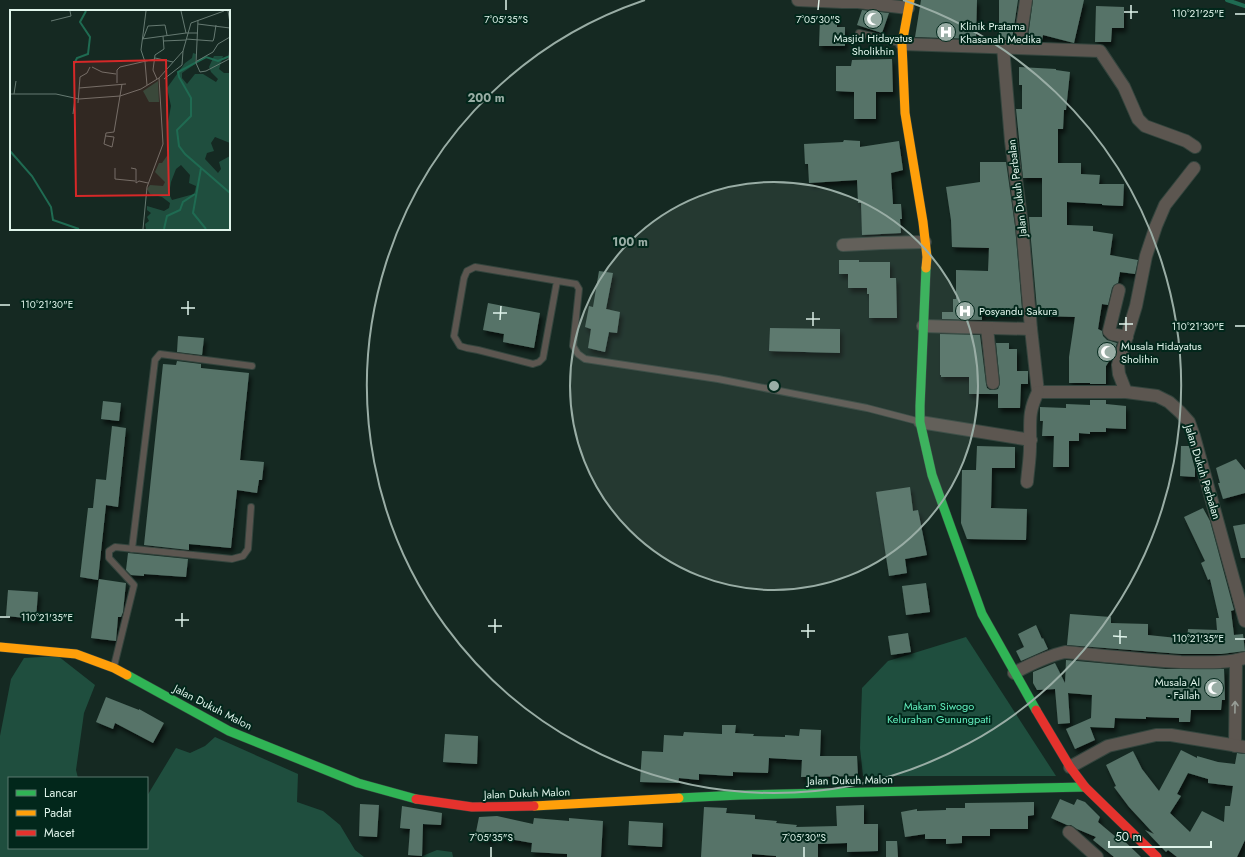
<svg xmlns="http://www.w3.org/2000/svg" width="1245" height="857" viewBox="0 0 1245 857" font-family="Jost,sans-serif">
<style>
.green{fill:#1f4e3e}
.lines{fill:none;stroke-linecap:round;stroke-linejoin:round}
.stream{stroke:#1f6b52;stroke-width:4}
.building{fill:#567368;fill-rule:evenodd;filter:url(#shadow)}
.lane-casing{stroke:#33443d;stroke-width:8}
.street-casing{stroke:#33443d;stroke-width:14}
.fast-casing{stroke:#33443d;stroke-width:10}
.slow-casing{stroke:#33443d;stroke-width:10}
.jam-casing{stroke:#33443d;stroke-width:10}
.lane{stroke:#5c5650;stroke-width:6}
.street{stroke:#5c5650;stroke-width:12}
.fast{stroke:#30b455;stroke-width:9}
.slow{stroke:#ff9f0a;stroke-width:9}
.jam{stroke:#e5322d;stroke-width:9}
.oneway{stroke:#979d96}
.ticks{fill:none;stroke:#e0f4eb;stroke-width:1.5}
.ring{fill:none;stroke:#99ada5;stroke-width:2}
.labels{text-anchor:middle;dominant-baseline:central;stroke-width:4;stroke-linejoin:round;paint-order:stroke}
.poi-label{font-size:11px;fill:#e0f4eb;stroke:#02271b;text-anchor:start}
.street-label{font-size:11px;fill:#e0f4eb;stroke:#02271b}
.park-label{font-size:11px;fill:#62eebd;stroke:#02271b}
.inset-river{fill:none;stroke:#1f6b52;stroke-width:2}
.inset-road{fill:none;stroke:#667a72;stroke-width:1}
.view{fill:#d62828;fill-opacity:0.15;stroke:#d62828;stroke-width:2}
.inset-edge{fill:none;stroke:#e0f4eb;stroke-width:2}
.ticks-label{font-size:10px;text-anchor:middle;fill:#e0f4eb;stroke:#02271b;stroke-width:4;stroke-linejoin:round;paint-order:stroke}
.centre{fill:#99ada5;stroke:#02271b;stroke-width:2}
.ring-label{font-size:12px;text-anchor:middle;font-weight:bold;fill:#99ada5;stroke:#02271b;stroke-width:4;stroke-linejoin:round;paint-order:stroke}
</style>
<defs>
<filter id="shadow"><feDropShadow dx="2.5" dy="4.5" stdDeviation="2" flood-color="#0009"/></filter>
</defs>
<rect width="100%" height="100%" fill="#152922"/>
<g class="green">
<polygon points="966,637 1056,776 863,776 860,748 862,688 888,661"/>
<polygon points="58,656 95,685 84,713 76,770 78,778 9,778 9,848 147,848 147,796 176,748 190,753 205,746 215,737 298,774 297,802 323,811 340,825 355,850 364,857 0,857 0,736 11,679 24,658"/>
<polygon points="437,850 452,852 453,857 420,857"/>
</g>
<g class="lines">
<polyline class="stream" points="1227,0 1245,6"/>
</g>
<g class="building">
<polygon points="921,0 977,0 976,39 915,37"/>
<polygon points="999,0 1018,0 1012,40 999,40"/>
<polygon points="1033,0 1084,0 1074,43 1043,35 1042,40 1028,37"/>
<polygon points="1096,6 1124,7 1124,28 1112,28 1111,42 1095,42"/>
<polygon points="862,10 889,13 882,33 857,25"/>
<polygon points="820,19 837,19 837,27 845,27 845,46 819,46"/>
<polygon points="892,59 893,92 876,92 876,119 854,119 854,92 836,91 836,66 851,66 852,60"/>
<polygon points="1019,67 1056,69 1056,70 1070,72 1066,110 1064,110 1063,129 1058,129 1058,163 1081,163 1081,174 1100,175 1099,184 1124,184 1123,206 1102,205 1102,204 1067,202 1067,225 1093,226 1093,231 1113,234 1110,255 1138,260 1135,274 1120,272 1118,283 1114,285 1112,288 1108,305 1102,304 1098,329 1102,331 1103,336 1107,340 1117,343 1113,355 1106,366 1106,384 1090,384 1090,383 1069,383 1069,357 1075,317 1044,316 1044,309 1037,309 1029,217 1042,217 1042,178 1023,178 1016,109 1022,109 1022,85 1019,85"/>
<polygon points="844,140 860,141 860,147 899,141 903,170 891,173 893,204 901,204 902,219 900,219 901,233 862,235 861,203 858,203 857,180 809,183 808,164 805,164 804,144 843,142"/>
<polygon points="980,162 1006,162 1015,226 1022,309 1017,309 1017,314 982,314 982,320 942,319 942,312 953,312 953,299 956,299 956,270 988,271 989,248 952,247 951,220 946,187 980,182"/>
<polygon points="839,260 859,260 859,262 890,262 890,278 896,278 897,318 869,318 869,294 867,294 867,288 848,288 848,274 839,274"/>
<polygon points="599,271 613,273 606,309 620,312 617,333 609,332 605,352 588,348 591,329 585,327 589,306 593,307"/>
<polygon points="488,303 540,313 534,348 503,342 504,334 483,330"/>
<polygon points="770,328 840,329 840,353 769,351"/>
<polygon points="940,334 980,335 986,384 987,388 990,390 994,390 998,389 1000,383 996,343 1009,343 1009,349 1017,349 1017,371 1028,371 1028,384 1021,384 1020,408 998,408 998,394 969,394 969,377 941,377 941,375 940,375"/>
<polygon points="178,336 204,338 202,355 177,352"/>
<polygon points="177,361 201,364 201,368 249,373 240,460 264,462 262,480 259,480 257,493 237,490 231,548 189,544 189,550 144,545 163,364 176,365"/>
<polygon points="1090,400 1106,400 1106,404 1126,406 1126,429 1106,428 1106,432 1090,432 1090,434 1079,433 1079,441 1069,441 1069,467 1053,467 1054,436 1042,436 1043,421 1040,421 1040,407 1066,408 1066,404 1090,405"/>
<polygon points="103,401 121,403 119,421 101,419"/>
<polygon points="112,426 126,428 118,507 106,505 98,580 80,577 88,508 93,508 96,479 106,480"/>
<polygon points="977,446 1015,447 1015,468 992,468 991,508 1027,509 1026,540 967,539 961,523 962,470 976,470"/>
<polygon points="1181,446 1189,446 1195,469 1195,477 1180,476"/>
<polygon points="1236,459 1245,470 1245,493 1223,499 1218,483 1220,483 1216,468"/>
<polygon points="910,487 913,511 918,510 927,555 905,559 907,573 889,576 876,492"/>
<polygon points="1203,508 1210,521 1234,610 1231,611 1234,635 1243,634 1245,651 1221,654 1181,654 1067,645 1070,614 1111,617 1111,623 1148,624 1148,635 1187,639 1188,629 1217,630 1216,618 1219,618 1210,579 1208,580 1201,563 1205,561 1184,517"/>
<polygon points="1245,524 1245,558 1241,558 1233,526"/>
<polygon points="128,553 188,559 186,577 144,574 144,576 131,575 126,570"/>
<polygon points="99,579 126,583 123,612 121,617 118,617 116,641 91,638"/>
<polygon points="926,583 930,612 906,615 902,586"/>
<polygon points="8,590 38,592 36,619 6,616"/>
<polygon points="1036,625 1042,639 1043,638 1048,649 1021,661 1016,651 1024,647 1018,634"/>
<polygon points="908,633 911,652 891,655 888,636"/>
<polygon points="1066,660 1166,669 1224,669 1225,700 1222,700 1221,710 1191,710 1190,722 1179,722 1179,718 1146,717 1146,719 1115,718 1114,728 1090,727 1095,740 1075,749 1066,729 1091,718 1092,695 1068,693 1070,723 1058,724 1055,689 1037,690 1033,683 1033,672 1055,663 1065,683"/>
<polygon points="106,697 139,710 139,709 164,723 153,743 115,723 113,729 96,722"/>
<polygon points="722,725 736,725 735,733 754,734 753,736 785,737 785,735 799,736 800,729 821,730 820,756 857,756 858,776 801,777 802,760 769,758 768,773 733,772 733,776 699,774 699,780 679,778 678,783 640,782 642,751 663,752 664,735 683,736 684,732 722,734"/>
<polygon points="445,734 478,736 477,764 443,762"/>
<path d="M1181,750l16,8v-2l21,6 17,2 2,-11 8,1v86l-8,17h-60l-9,-7 -2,2 -21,-22 9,4 -25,-27 -15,-20 2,-1 -10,-21 27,-14 9,18 17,22zM1188,773l20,6v4l25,3 -3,20h-5l-1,16 -22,-11 -12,21 -20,-19 11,-17 -4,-2z"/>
<polygon points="1060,799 1074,805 1077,799 1085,802 1100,817 1098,822 1116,837 1118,835 1141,857 1114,857 1093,840 1096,837 1077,829 1071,825 1067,825 1051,818"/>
<polygon points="1034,802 1034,815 1028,816 1028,829 990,829 990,836 962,836 962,843 946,844 946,839 925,839 925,834 905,837 901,812 917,809 917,811 946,810 946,808 965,808 965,803"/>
<polygon points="360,804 379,805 377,837 359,836"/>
<polygon points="864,805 864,824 878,824 878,851 847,852 847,843 818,844 818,857 776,857 776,856 752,854 752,857 701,857 704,807 727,808 726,813 755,815 755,819 777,821 776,823 797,825 796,827 837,826 836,806"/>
<polygon points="402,806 442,813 441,825 423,824 422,856 408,855 410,829 400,828"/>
<polygon points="497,816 533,824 534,818 569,821 569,818 603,821 601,857 567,857 567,854 531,852 532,843 493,836 492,840 475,837 479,817"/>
<polygon points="629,821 663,823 662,847 628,845"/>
<polygon points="886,841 897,841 898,857 886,857"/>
</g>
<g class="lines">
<g class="lane-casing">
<g id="lane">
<polyline points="859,33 900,43"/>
<polyline points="557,281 543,358 539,362 533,364 478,350 467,348 460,346 454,336 464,278 467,271 475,267 576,284 579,289 573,346 578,354 585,359 718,379 867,408 917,421"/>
<polyline points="132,549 155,360 160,354 252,366"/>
<polyline points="114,666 134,585 109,558 109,551 115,547 232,559 243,556 248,549 251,507"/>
</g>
</g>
<g class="street-casing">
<g id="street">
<polyline points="798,0 842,2 858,2 908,8"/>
<polyline points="902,44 1100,51 1124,87 1138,119 1145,126 1186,141 1195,147"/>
<polyline points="1003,47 1011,141 1022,225 1031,329 1038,392"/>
<polyline points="1019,47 1026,0"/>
<polyline points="843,245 882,243 925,242"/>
<polyline points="1119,290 1109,331 1112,334 1127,337"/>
<polyline points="923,326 1031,329"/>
<polyline points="987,328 993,383"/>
<polyline points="1038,392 1126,392 1157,396 1169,402 1180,412 1189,422 1194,436 1245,621"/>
<polyline points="1126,392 1119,374 1118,365 1136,306 1146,256 1156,226 1165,205 1194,168"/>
<polyline points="920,422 1031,440"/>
<path d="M1027,482c1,-12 3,-23 3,-35 1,-23 -3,-33 8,-55"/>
<path d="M1014,673c17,-9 33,-17 51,-21 39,4 77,8 116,10 22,0 43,2 64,-4"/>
<polyline points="1235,746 1236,661"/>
<polyline points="1070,767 1108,746 1156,735 1171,735 1245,747"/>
<polyline points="1069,832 1097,857"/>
</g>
</g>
<g class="fast-casing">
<g id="fast">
<polyline points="926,268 920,406 920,422 932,475 982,614 1036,710"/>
<polyline points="127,675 229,731 358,783 416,799"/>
<polyline points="679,798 740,795 1085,787"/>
</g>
</g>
<g class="slow-casing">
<g id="slow">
<polyline points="910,0 902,44 905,113 923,222 927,257 926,268"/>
<polyline points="0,647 76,654 114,668 127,675"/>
<polyline points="534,806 679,798"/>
</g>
</g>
<g class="jam-casing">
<g id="jam">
<polyline points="1036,710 1070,767 1085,787 1157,857"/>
<polyline points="416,799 472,807 534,806"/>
</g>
</g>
<use href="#lane" class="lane"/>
<use href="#street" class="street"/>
<use href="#fast" class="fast"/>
<use href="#slow" class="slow"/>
<use href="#jam" class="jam"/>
</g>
<defs><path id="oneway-shaft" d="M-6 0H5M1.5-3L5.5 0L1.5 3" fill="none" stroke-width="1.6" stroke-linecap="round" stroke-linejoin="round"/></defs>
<use class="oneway" href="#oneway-shaft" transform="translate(1235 707) rotate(-89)"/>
<path class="ticks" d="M506,10v-10M818,10l1,-10M1124,12h14M1235,14h10M1131,19v-14M0,305h10M181,308h14M493,313h14M188,315v-14M806,319h14M500,320l1,-14M1119,324h14M813,326v-14M1235,326h10M1126,331v-14M0,617h10M175,620h14M488,626h14M182,627v-14M801,631h14M495,633v-14M1113,636l14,1M808,638v-14M1235,639h10M1120,644v-14M491,857v-10M804,857v-10"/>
<circle cx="774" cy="386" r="204" fill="#99ada5" fill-opacity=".12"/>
<g class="ring">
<circle cx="774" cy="386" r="204"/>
<path d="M903 0A407 407 0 1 1 645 0"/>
</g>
<defs>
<g id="mosque-disc" transform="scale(1)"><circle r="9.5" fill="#99ada5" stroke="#02271b"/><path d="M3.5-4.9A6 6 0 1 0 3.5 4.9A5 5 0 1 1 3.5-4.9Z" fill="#fff"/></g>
<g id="hospital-disc" transform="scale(1)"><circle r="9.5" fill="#99ada5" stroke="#02271b"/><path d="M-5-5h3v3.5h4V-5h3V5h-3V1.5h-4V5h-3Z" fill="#fff"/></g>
</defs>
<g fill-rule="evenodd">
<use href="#mosque-disc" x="873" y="19"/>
<use href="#hospital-disc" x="946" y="32"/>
<use href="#hospital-disc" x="965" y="311"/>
<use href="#mosque-disc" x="1107" y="352"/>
<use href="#mosque-disc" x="1214" y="688"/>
</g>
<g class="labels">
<g class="poi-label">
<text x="960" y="26">Klinik Pratama<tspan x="960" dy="13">Khasanah Medika</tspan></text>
<text x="873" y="38" text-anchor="middle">Masjid Hidayatus<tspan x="873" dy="13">Sholikhin</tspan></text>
<text x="979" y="311">Posyandu Sakura</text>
<text x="1121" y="346">Musala Hidayatus<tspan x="1121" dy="13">Sholihin</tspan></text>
<text x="1200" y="682" text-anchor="end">Musala Al<tspan x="1200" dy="13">- Fallah</tspan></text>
</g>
<g class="street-label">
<text transform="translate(1017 188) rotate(-97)">Jalan Dukuh Perbalan</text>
<text transform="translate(1203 472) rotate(73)">Jalan Dukuh Perbalan</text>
<text transform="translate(213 707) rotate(27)">Jalan Dukuh Malon</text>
<text transform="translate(850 780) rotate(-1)">Jalan Dukuh Malon</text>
<text transform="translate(527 793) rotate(-2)">Jalan Dukuh Malon</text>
</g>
<g class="park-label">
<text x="939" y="706">Makam Siwogo<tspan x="939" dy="13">Kelurahan Gunungpati</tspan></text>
</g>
</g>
<g transform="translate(10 10)">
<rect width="220" height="220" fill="#152922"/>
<path d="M183,43l3,1 -1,10 -13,9v5l5,6 8,-10h8l13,8 2,-3 -7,-7 -2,-5 5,-11h9l-4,13 5,4h6v70l-15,-6 -4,6 3,8 -7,2 -2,6 13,14 3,-4 -2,-7 11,-6v73h-84l-1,-5 4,-3 -2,-4 4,-4 -4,-3v-4l17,5 5,-3 1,-5 -8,-6 -12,-3 -3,-5 3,-4 13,1 2,-4 -10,-10 4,-9h3l7,-10 -1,-31 3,-16 -4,-18 18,-25 7,-5zM171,155l9,10 -1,8 7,3 -1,5 -1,3 -22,6 -3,-6 2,-12 5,-13zM148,71l1,21h-10l-6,-11z" fill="#1f4e3e" fill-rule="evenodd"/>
<path class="inset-river" d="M220,46l-12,5 -12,-4 -28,15 1,5 12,21v18l-14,14 2,16 6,8 45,39M64,54l3,-6 11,-4 2,-17 -10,-15 6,-11M0,141l22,25 19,31 2,13 26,9M191,158l-8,45 13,16M154,219l3,-13 13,-6 3,-8 12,-8"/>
<path class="inset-road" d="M136,1l-5,39 4,12 2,23M171,1l5,22h12M218,1l2,12M188,10l-2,43 4,9 6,-1 23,-12 1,-17M41,11l20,-5 -1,-5M188,14l32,4M204,28l2,-13M132,29l44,-6M133,29l5,-13 17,-1 2,10M176,29l27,2 1,-3M153,31l23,-1M145,48l18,4M187,51l16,-9 5,-8 12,-7M82,57l10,5 14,2M147,69l-4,-9 2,-15 9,-6 -1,-13M154,69l18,-14 1,-14M107,73v-13l3,-3 35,-8M69,78l47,-4M0,84h46l23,5 41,-3 21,-7 18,-11 24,-27 8,-28 33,-12M4,84l2,-13M68,93l2,-26 7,-4 3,-6M63,104l2,-16M96,126l8,1 -2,10 -8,-3 2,-11 8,-1 8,-48M105,158v11l20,2M121,158l5,1v14l3,-2 9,2M133,219l4,-42 16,-43 -4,-66"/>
<path class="view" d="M156,50l3,135 -93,1 -2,-134z"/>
<rect width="220" height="220" class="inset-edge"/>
</g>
<g class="ticks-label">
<text x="1198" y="17">110°21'25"E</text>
<text x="506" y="23">7°05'35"S</text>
<text x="818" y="23">7°05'30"S</text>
<text x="47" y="308">110°21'30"E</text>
<text x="1198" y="330">110°21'30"E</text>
<text x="47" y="621">110°21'35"E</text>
<text x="1198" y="642">110°21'35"E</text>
<text x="491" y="841">7°05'35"S</text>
<text x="804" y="841">7°05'30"S</text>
</g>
<circle cx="774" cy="386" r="6" class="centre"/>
<g class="ring-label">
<text x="486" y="102">200 m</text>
<text x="630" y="246">100 m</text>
</g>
<rect x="8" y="777" width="140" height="72" fill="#02271b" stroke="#5b796e"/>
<rect x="16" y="790" width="20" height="6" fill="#30b455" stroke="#5b796e"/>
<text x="44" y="797" font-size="12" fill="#e0f4eb">Lancar</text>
<rect x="16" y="810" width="20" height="6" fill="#ff9f0a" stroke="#5b796e"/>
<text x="44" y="817" font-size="12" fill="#e0f4eb">Padat</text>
<rect x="16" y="830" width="20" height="6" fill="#e5322d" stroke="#5b796e"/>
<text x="44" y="837" font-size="12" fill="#e0f4eb">Macet</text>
<path d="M1109 841v6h102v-6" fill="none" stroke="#e0f4eb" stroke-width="2"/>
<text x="1115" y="841" font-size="12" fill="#e0f4eb" stroke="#02271b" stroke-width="3" paint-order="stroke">50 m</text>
</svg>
